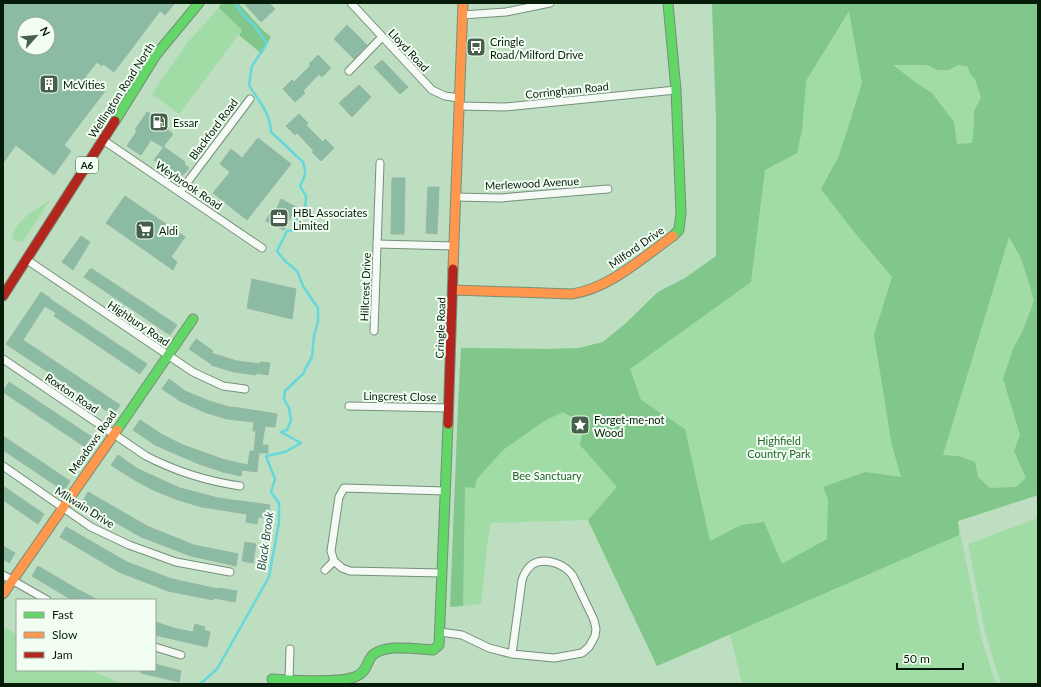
<svg xmlns="http://www.w3.org/2000/svg" width="1041" height="687" viewBox="0 0 1041 687" font-family="Lato,sans-serif">
<style>
.green{fill:#a1dca7}
.forest{fill:#81c68b;fill-rule:evenodd}
.lines{fill:none;stroke-linecap:round;stroke-linejoin:round}
.stream{stroke:#66d7db;stroke-width:2.5}
.building{fill:#8cbba4;stroke:#98b6a3;fill-rule:evenodd}
.street-casing{stroke:#768f79;stroke-width:9}
.fast-casing{stroke:#768f79;stroke-width:11}
.slow-casing{stroke:#768f79;stroke-width:11}
.jam-casing{stroke:#768f79;stroke-width:11}
.street{stroke:#f5faf6;stroke-width:7}
.fast{stroke:#63d668;stroke-width:9}
.slow{stroke:#ff974d;stroke-width:9}
.jam{stroke:#b3261e;stroke-width:9}
.labels{text-anchor:middle;dominant-baseline:central;stroke-width:4;stroke-linejoin:round;paint-order:stroke}
.shield{fill:#f3fef3;stroke:#4d604f;stroke-width:1}
.shield-label{font-size:10px;font-weight:bold;fill:#061c09}
.poi-label{font-size:11px;fill:#061c09;stroke:#f3fef3;text-anchor:start}
.street-label{font-size:11px;fill:#061c09;stroke:#f3fef3}
.park-label{font-size:11px;fill:#20642d;stroke:#f3fef3}
.water-label{font-size:12px;font-style:italic;fill:#325054;stroke:#f3fef3}
</style>
<rect width="100%" height="100%" fill="#bedec1"/>
<g class="green">
<polygon points="712,3 1038,3 1038,495 958,521 981,637 996,684 742,684 730,634 657,666 588,520 491,523 488,539 481,604 463,606 458,406 461,348 548,349 579,348 603,342 626,323 658,292 685,278 716,256 716,117"/>
<polygon points="219,8 242,30 179,114 152,94 187,43"/>
<path d="M50,200l-27,41 -5,1 -6,-4c4,-19 23,-28 38,-38z"/>
<polygon points="1038,518 1038,684 1001,684 985,632 968,544"/>
<polygon points="3,626 17,635 17,670 88,670 112,679 120,684 3,684"/>
</g>
<g class="forest">
<polygon points="221,3 238,3 264,31 271,37 262,54 239,35 242,30 219,8"/>
<path d="M712,3h326v492l-80,26 1,14 -302,131 -69,-146 29,-33 -37,-42 4,-21 -21,-12 -17,8 -43,30 -27,30 -1,8 -10,-1 -2,119 -13,1 8,-201 3,-58 87,1 31,-1 24,-6 23,-19 32,-31 27,-14 31,-22v-139zM849,11l13,72 -23,73 -18,33 30,39 41,49 -18,58 18,111 9,31 -36,-5 -42,15 5,12 -1,40 -45,25 -18,-42 -23,3 -31,16 -25,-112 -44,-29 -11,-31 121,-87 14,-112 32,-17 5,-23 4,-49zM893,65h34l10,5h12l9,-5 9,1 4,9 4,4 6,19 -7,13v13l-2,19 -15,1 -3,-22 -22,-29 -17,-11zM1009,237l12,21 9,28 4,15 -10,27 -11,21 -10,30 17,56 -6,16 12,27 -10,9 -26,1 -12,-11 -3,-15 -17,-6 -15,-1z"/>
</g>
<g class="lines">
<path class="stream" d="M200,684l17,-15 52,-92 10,-55v-19l-8,-11 4,-13 -9,-23 19,-4 16,-9 -20,-11 6,-2 4,-10 -2,-12 -5,-9 1,-8 19,-18 1,-4 7,-12 2,-21 4,-15v-13l-15,-22 -6,-15 -12,-10 -8,-10 10,-20 11,-1 -1,-12 8,-8 1,-14 -6,-10c5,-11 7,-12 3,-24l-32,-30c-1,-21 -13,-31 -22,-47l3,-19 15,-23 -14,-19 -9,-8 -9,-13"/>
</g>
<g class="building">
<path d="M3,3h172l-10,12 -5,-4 -46,61 -11,-8 -1,2 -5,-4 -12,15 20,14 -41,54 7,6 -17,24 -38,-30 -13,18zM24,24h24v24h-24z"/>
<polygon points="244,3 269,3 275,9 261,22"/>
<polygon points="347,25 367,45 354,59 334,39"/>
<polygon points="318,55 331,68 322,77 319,74 303,91 305,93 295,102 283,89 292,80 294,82 311,65 309,64"/>
<polygon points="382,60 408,87 400,94 374,67"/>
<polygon points="359,85 371,97 352,117 339,103"/>
<polygon points="147,112 165,123 163,126 173,134 163,147 151,140 141,155 127,146 137,131 135,130"/>
<polygon points="299,114 308,123 306,125 323,142 325,139 334,148 321,161 312,152 314,151 297,133 295,135 286,126"/>
<polygon points="258,138 291,164 247,220 213,193 230,172 220,164 231,149 242,158"/>
<polygon points="164,147 185,162 184,164 189,168 183,175 175,175 154,160"/>
<polygon points="392,178 405,178 404,234 391,234"/>
<polygon points="428,187 439,187 437,234 426,233"/>
<polygon points="125,196 185,237 171,257 177,262 173,270 106,223"/>
<polygon points="281,199 296,207 284,230 266,221 270,213 274,215"/>
<polygon points="81,236 90,242 73,270 62,262"/>
<polygon points="90,269 92,269 177,325 170,335 84,277"/>
<polygon points="252,279 296,289 292,319 247,308"/>
<polygon points="41,292 50,298 50,299 147,364 140,374 54,316 56,313 45,306 37,318 23,340 120,405 113,415 6,344"/>
<polygon points="196,339 213,351 211,353 237,361 260,364 260,362 270,363 268,375 256,373 256,375 234,372 211,365 211,364 189,349"/>
<polygon points="169,379 185,391 209,401 233,408 233,407 277,414 275,427 265,426 262,445 268,445 268,453 259,453 257,472 242,470 241,476 223,472 199,464 155,445 133,430 140,420 161,434 183,445 225,460 248,465 250,451 254,451 256,431 253,431 254,422 227,419 204,412 180,401 162,389"/>
<polygon points="9,382 95,439 88,449 3,392"/>
<polygon points="3,436 70,481 64,491 3,450"/>
<polygon points="118,455 138,469 180,488 218,498 270,505 269,518 258,517 257,524 246,522 247,514 202,507 178,500 153,490 133,479 111,465"/>
<polygon points="3,486 44,514 38,524 3,500"/>
<polygon points="88,492 149,527 194,545 238,554 236,566 191,556 141,537 82,503"/>
<polygon points="66,527 127,562 172,579 218,589 218,588 237,591 235,602 214,598 213,600 168,591 119,572 60,537"/>
<polygon points="245,542 256,544 253,563 242,561"/>
<polygon points="3,546 15,553 9,563 3,559"/>
<polygon points="38,566 77,589 98,600 72,600 32,576"/>
<polygon points="155,622 177,629 193,632 195,624 205,627 204,630 210,632 207,647 155,635"/>
<polygon points="155,664 181,671 179,682 141,673 141,670 155,670"/>
</g>
<g class="lines">
<g class="street-casing">
<g id="street">
<polyline points="351,3 432,90 445,96 459,98"/>
<polyline points="462,15 506,12 550,3"/>
<polyline points="349,71 382,37"/>
<polyline points="459,106 505,107 676,90"/>
<polyline points="103,140 262,248"/>
<polyline points="180,192 250,99"/>
<polyline points="456,197 500,198 608,189"/>
<polyline points="377,244 454,246"/>
<polyline points="27,260 193,372 223,386 245,389"/>
<polyline points="374,331 380,163"/>
<path d="M3,359l143,97c31,16 60,25 94,30"/>
<polyline points="349,406 449,408"/>
<polyline points="3,466 91,527 129,545 176,562 230,572"/>
<polyline points="334,561 331,551 339,497 344,488 445,491"/>
<polyline points="325,570 334,561 342,568 350,571 441,573"/>
<polyline points="3,575 47,600"/>
<path d="M440,632l22,3 27,13 23,6 42,4 28,-5 7,-6 6,-11 1,-7 -2,-9 -21,-44c-8,-12 -27,-19 -40,-12 -6,4 -9,10 -11,16l-10,74"/>
<polyline points="155,647 181,655"/>
<polyline points="289,680 290,649"/>
</g>
</g>
<g class="fast-casing">
<g id="fast">
<polyline points="668,3 676,90 681,212 679,230 673,236"/>
<polyline points="115,121 156,55 199,3"/>
<polyline points="117,430 193,319"/>
<path d="M272,679c20,1 68,5 85,-3 9,-4 10,-13 14,-19 11,-14 46,-8 62,-7l6,-5 9,-221"/>
</g>
</g>
<g class="slow-casing">
<g id="slow">
<polyline points="453,269 463,3"/>
<path d="M453,290l119,4c38,-6 70,-36 101,-58"/>
<polyline points="3,594 117,430"/>
</g>
</g>
<g class="jam-casing">
<g id="jam">
<polyline points="3,296 115,121"/>
<polyline points="448,424 453,269"/>
</g>
</g>
<use href="#street" class="street"/>
<use href="#fast" class="fast"/>
<use href="#slow" class="slow"/>
<use href="#jam" class="jam"/>
</g>
<defs>
<g id="bus-square" transform="scale(1)"><rect x="-9" y="-9" width="18" height="18" rx="4" fill="#466049" stroke="#f3fef3"/><path d="M-5-6H5V4H4V6H2V4H-2V6H-4V4H-5ZM-3.5-4V0h7V-4ZM-3.5 1.2v1.5H-2V1.2ZM2 1.2v1.5H3.5V1.2Z" fill="#fff"/></g>
<g id="building-square" transform="scale(1)"><rect x="-9" y="-9" width="18" height="18" rx="4" fill="#466049" stroke="#f3fef3"/><path d="M-4-6H4V6H1V3H-1V6H-4ZM-2.5-4.3h1.7v1.8h-1.7ZM.8-4.3h1.7v1.8H.8ZM-2.5-1h1.7V.8h-1.7ZM.8-1h1.7V.8H.8Z" fill="#fff"/></g>
<g id="fuel-square" transform="scale(1)"><rect x="-9" y="-9" width="18" height="18" rx="4" fill="#466049" stroke="#f3fef3"/><path d="M-5.5-6h7V0h2V4h1.3V-2.5L3-4.5l.8-.8L6-3V5H2.5V1h-1V6h-7ZM-4.2-4.7v3.2H.2V-4.7Z" fill="#fff"/></g>
<g id="office-square" transform="scale(1)"><rect x="-9" y="-9" width="18" height="18" rx="4" fill="#466049" stroke="#f3fef3"/><path d="M-6-3h4V-5.5h4V-3h4V5H-6ZM-1-4.5V-3h2v-1.5ZM-6 0V1H6V0Z" fill="#fff"/></g>
<g id="supermarket-square" transform="scale(1)"><rect x="-9" y="-9" width="18" height="18" rx="4" fill="#466049" stroke="#f3fef3"/><path d="M-6-5.5h2.5l.6 2H6L4.5 2H-2.5L-4.4-4H-6ZM-1.5 3.2a1.3 1.3 0 1 0 .1 0ZM3 3.2a1.3 1.3 0 1 0 .1 0Z" fill="#fff"/></g>
<g id="sight-square" transform="scale(1)"><rect x="-9" y="-9" width="18" height="18" rx="4" fill="#466049" stroke="#f3fef3"/><path d="M0-6L1.8-2.2L6-1.7L2.9 1.2L3.7 5.4L0 3.3L-3.7 5.4L-2.9 1.2L-6-1.7L-1.8-2.2Z" fill="#fff"/></g>
</defs>
<g fill-rule="evenodd">
<use href="#bus-square" x="476" y="47"/>
<use href="#building-square" x="49" y="84"/>
<use href="#fuel-square" x="159" y="122"/>
<use href="#office-square" x="279" y="218"/>
<use href="#supermarket-square" x="145" y="230"/>
<use href="#sight-square" x="580" y="425"/>
</g>
<g class="labels">
<rect class="shield" x="76" y="157" width="22" height="16" rx="3"/>
<g class="shield-label">
<text x="87" y="165">A6</text>
</g>
<g class="poi-label">
<text x="490" y="41">Cringle<tspan x="490" dy="13">Road/Milford Drive</tspan></text>
<text x="63" y="84">McVities</text>
<text x="173" y="122">Essar</text>
<text x="293" y="212">HBL Associates<tspan x="293" dy="13">Limited</tspan></text>
<text x="159" y="230">Aldi</text>
<text x="594" y="419">Forget-me-not<tspan x="594" dy="13">Wood</tspan></text>
</g>
<g class="street-label">
<text transform="translate(409 50) rotate(47)">Lloyd Road</text>
<text transform="translate(121 90) rotate(-57)">Wellington Road North</text>
<text transform="translate(567 90) rotate(-6)">Corringham Road</text>
<text transform="translate(213 129) rotate(-53)">Blackford Road</text>
<text transform="translate(532 183) rotate(-3)">Merlewood Avenue</text>
<text transform="translate(189 185) rotate(34)">Weybrook Road</text>
<text transform="translate(636 247) rotate(-35)">Milford Drive</text>
<text transform="translate(365 287) rotate(-88)">Hillcrest Drive</text>
<text transform="translate(139 323) rotate(34)">Highbury Road</text>
<text transform="translate(440 328) rotate(-88)">Cringle Road</text>
<text transform="translate(72 393) rotate(34)">Roxton Road</text>
<text transform="translate(400 396) rotate(1)">Lingcrest Close</text>
<text transform="translate(92 442) rotate(-55)">Meadows Road</text>
<text transform="translate(85 507) rotate(32)">Milwain Drive</text>
</g>
<g class="park-label">
<text x="779" y="440">Highfield<tspan x="779" dy="13">Country Park</tspan></text>
<text x="547" y="475">Bee Sanctuary</text>
</g>
<g class="water-label">
<text transform="translate(265 541) rotate(-82)">Black Brook</text>
</g>
</g>
<rect width="1041" height="687" fill="none" stroke="#061c09" stroke-width="8"/>
<rect x="16" y="599" width="140" height="72" fill="#f3fef3" stroke="#94a495"/>
<rect x="24" y="612" width="20" height="6" fill="#63d668" stroke="#94a495"/>
<text x="52" y="619" font-size="12" fill="#061c09">Fast</text>
<rect x="24" y="632" width="20" height="6" fill="#ff974d" stroke="#94a495"/>
<text x="52" y="639" font-size="12" fill="#061c09">Slow</text>
<rect x="24" y="652" width="20" height="6" fill="#b3261e" stroke="#94a495"/>
<text x="52" y="659" font-size="12" fill="#061c09">Jam</text>
<g transform="translate(36 36) rotate(63)"><circle r="19" fill="#f3fef3" stroke="#94a495"/>
<path d="M0-3L7 15L0 10L-7 15Z" fill="#466049"/>
<text y="-6" font-size="11" font-weight="bold" text-anchor="middle" fill="#061c09">N</text>
</g>
<path d="M897 663v6h66v-6" fill="none" stroke="#061c09" stroke-width="2"/>
<text x="903" y="663" font-size="12" fill="#061c09" stroke="#f3fef3" stroke-width="3" paint-order="stroke">50 m</text>
</svg>
